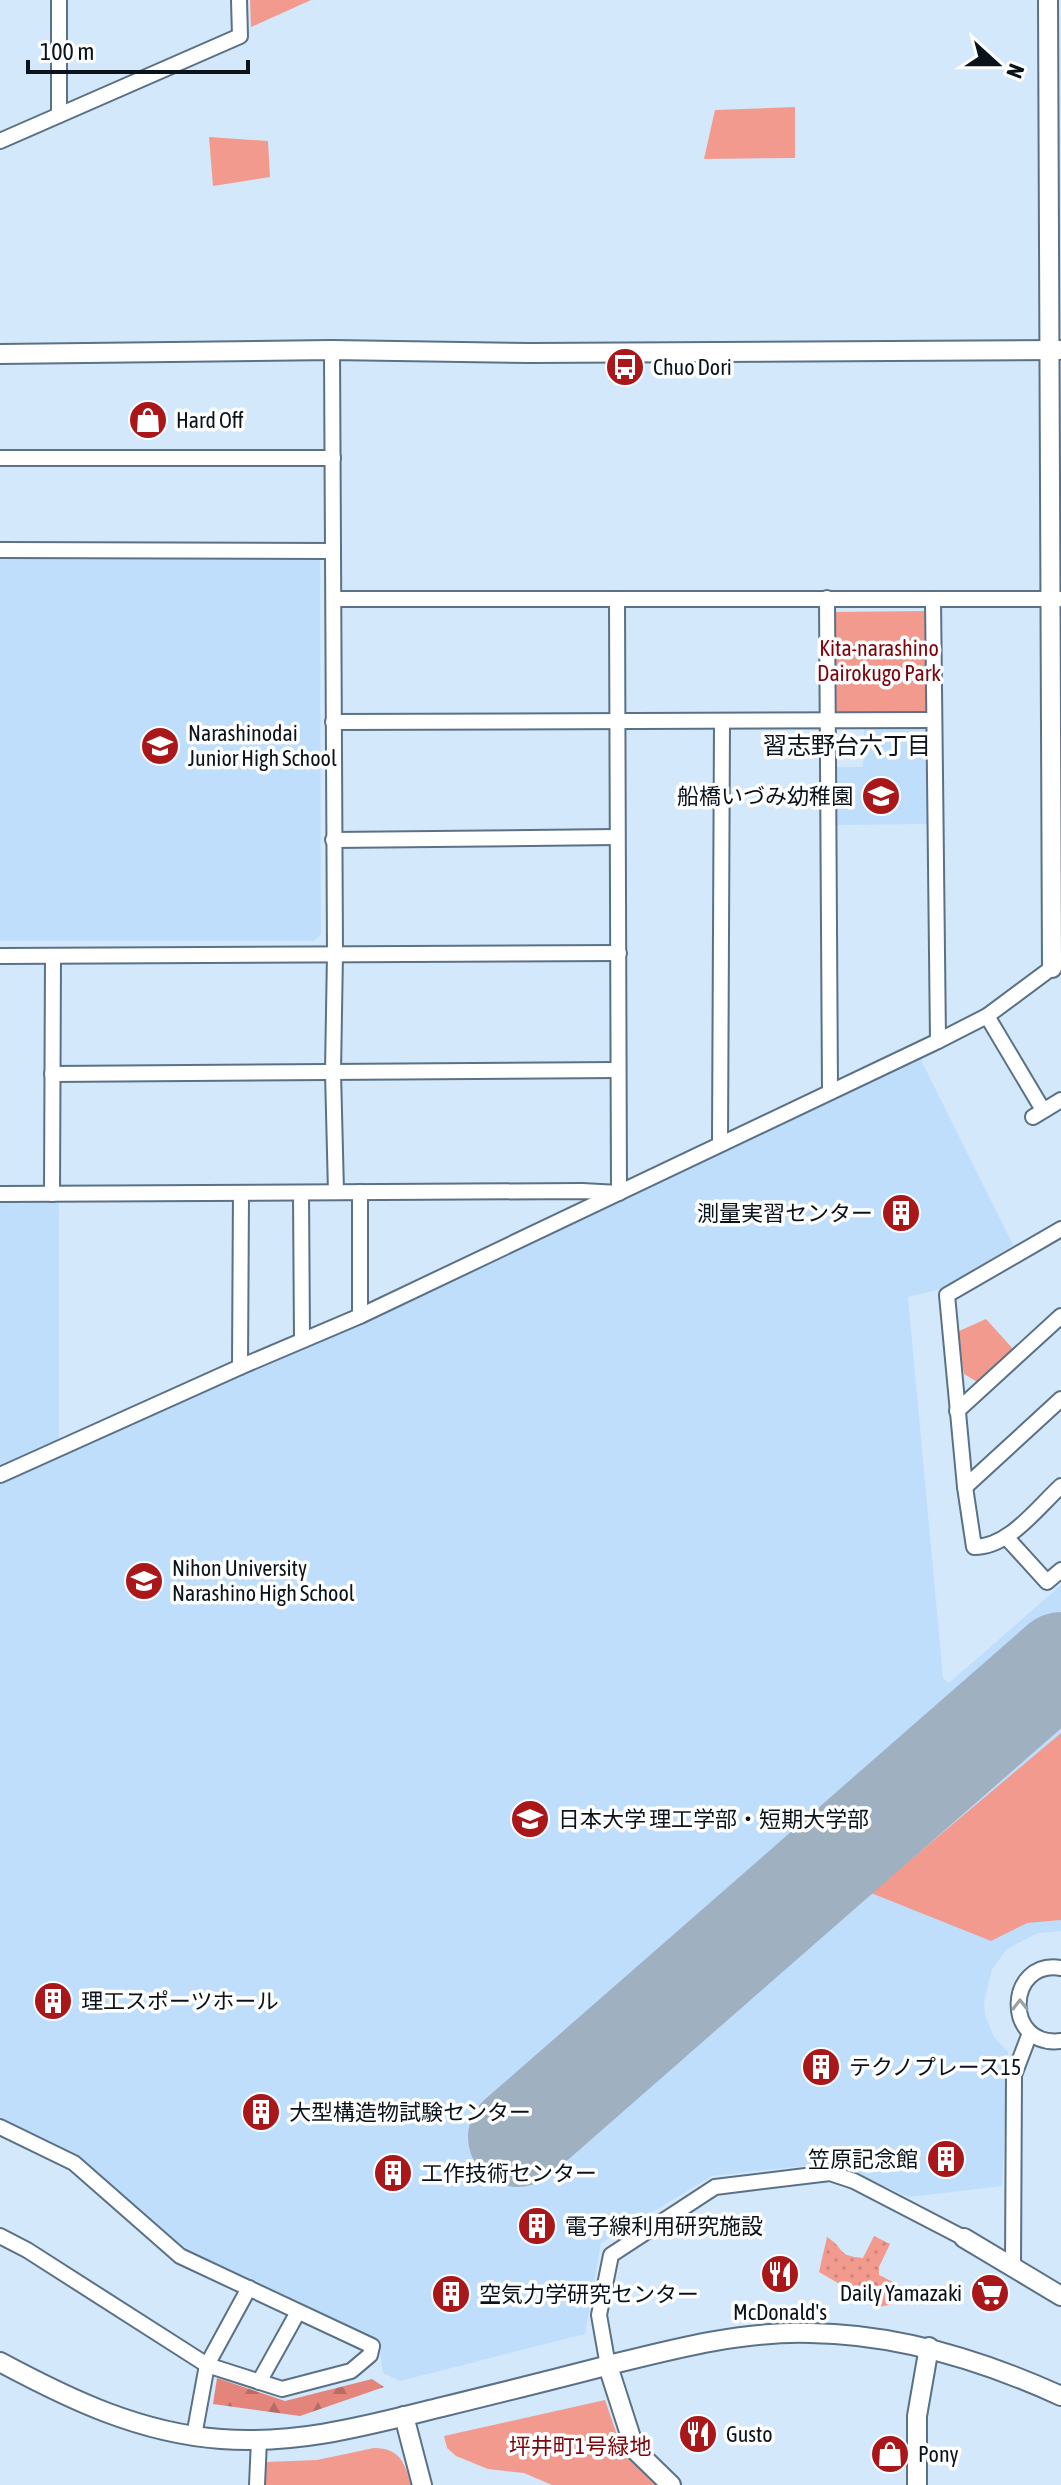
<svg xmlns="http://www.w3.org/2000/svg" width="1061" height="2485" viewBox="0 0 1061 2485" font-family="'Asap Condensed','Noto Sans JP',sans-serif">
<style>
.built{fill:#bfdefc}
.green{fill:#f39a8f}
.forest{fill:url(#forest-firs)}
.garden{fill:url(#garden-dots)}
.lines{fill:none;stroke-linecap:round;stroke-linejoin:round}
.runway{stroke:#9fb0c1;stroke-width:100}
.minor-casing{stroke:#5a7186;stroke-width:18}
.tertiary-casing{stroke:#5a7186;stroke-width:22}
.minor{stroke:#fff;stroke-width:14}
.tertiary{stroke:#fff;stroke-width:18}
.oneway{stroke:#9da1a4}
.labels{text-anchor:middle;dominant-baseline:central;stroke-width:7;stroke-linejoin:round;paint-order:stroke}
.poi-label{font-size:22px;fill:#0a131b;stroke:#fff;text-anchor:start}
.park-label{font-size:22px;fill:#7d040b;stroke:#fff}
.neighbourhood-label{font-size:24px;fill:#0a131b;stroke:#fff}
</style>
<defs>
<pattern id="forest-firs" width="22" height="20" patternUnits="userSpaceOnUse" patternTransform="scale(2)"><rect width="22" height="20" fill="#e4857b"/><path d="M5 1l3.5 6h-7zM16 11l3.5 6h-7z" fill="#b76c64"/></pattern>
<pattern id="garden-dots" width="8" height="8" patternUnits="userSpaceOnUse" patternTransform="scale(2)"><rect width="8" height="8" fill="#f39a8f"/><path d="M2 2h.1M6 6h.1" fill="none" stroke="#cf847b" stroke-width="1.8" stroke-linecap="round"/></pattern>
</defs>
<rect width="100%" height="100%" fill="#d3e8fb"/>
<g class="built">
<polygon points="0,558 320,558 321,934 314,941 0,941"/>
<polygon points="923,727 927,732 927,824 836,825 835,767 863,767 864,728"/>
<polygon points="919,1056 1013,1245 945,1288 908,1297 943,1678 949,1683 1061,1585 1061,1931 1038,1933 1007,1949 992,1969 984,2003 985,2015 994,2037 1008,2052 1002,2186 909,2197 832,2163 712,2176 601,2243 585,2334 400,2381 383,2373 379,2344 185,2251 74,2156 0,2121 0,1484 621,1199"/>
<polygon points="0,1199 59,1200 59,1442 0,1468"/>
</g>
<g class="green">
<polygon points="250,0 311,0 251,27"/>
<polygon points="795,107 795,158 704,159 715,110"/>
<polygon points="209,137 268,141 270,177 213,186"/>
<polygon points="926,611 926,710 921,714 836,714 832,710 831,612"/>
<polygon points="986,1319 1014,1350 979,1383 964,1374 957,1332"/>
<polygon points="1061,1733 1061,1920 1027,1923 991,1941 871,1893"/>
<polygon points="605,2400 623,2452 656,2485 552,2485 524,2473 488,2469 456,2456 447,2448 444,2436"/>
<path d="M374,2448c26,0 31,15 37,37h-146l1,-23 51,-2z"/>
</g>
<polygon class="forest" points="217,2378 285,2401 372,2379 384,2387 300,2416 213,2404"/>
<path class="garden" d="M874,2236l16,8 -11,23v8l20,10 8,8 -14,11 -14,3 -60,-35 8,-35c19,12 9,19 36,21z"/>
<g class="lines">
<polyline class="runway" points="518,2137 1061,1662"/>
<g class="minor-casing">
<g id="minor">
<polyline points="59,0 59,115"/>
<polyline points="0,141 240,36 239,0"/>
<polyline points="332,350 335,954 333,1072 336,1192"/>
<polyline points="0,458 333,458"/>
<polyline points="0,550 333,551"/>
<polyline points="827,598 830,1091"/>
<polyline points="334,599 1061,599"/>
<polyline points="933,599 938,1041"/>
<polyline points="333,722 933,720"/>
<polyline points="333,840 617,837"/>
<polyline points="0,956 619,953"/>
<polyline points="987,1016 1043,1110"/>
<polyline points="52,1074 618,1070"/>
<polyline points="1033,1117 1061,1100"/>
<polyline points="720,1143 722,723"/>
<polyline points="360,1192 360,1316"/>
<polyline points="301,1193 302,1340"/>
<polyline points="0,1194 582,1191 619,1193 617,599"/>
<polyline points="52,1194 53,956"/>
<path d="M1061,1229l-114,66 18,192 9,60c35,0 62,-38 87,-61"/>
<polyline points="240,1367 241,1193"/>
<polyline points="957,1411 1061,1316"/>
<polyline points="0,1475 240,1367 360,1316 938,1041 987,1016 1061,961"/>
<polyline points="965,1487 1061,1399"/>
<polyline points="1006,1537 1047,1582 1061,1570"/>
<path d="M1061,1968c-55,-9 -58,80 0,73"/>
<polyline points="0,2127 74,2163 180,2256 372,2346 370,2355 351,2371 282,2389 207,2365 27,2250 0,2236"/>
<polyline points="1013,2266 1014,2075 1030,2033"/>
<polyline points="608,2366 599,2315 611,2255 715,2187 830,2173 854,2181 964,2238"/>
<polyline points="259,2382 298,2312"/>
<polyline points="194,2436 207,2365 249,2288"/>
<polyline points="257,2485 259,2440"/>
</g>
</g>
<g class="tertiary-casing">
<g id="tertiary">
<polyline points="1048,0 1052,968"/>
<polyline points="0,354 332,350 531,353 1061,350"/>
<polyline points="964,2238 1061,2296"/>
<path d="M0,2362c71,38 140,71 221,77 77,6 148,-14 221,-32 57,-14 114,-28 171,-43 64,-16 130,-33 197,-31 88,1 172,27 251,63"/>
<polyline points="608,2366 635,2450 671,2485"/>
<polyline points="404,2416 422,2485"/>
<polyline points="917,2485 917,2416 929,2347"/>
</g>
</g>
<use href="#minor" class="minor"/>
<use href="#tertiary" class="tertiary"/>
</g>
<defs><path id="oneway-chevron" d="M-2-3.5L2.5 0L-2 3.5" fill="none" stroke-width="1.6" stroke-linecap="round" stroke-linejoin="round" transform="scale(2)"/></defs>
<use class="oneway" href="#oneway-chevron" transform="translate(1020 2005) rotate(-90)"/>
<defs>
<g id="bus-disc" transform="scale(2)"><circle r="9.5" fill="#aa171a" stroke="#fff"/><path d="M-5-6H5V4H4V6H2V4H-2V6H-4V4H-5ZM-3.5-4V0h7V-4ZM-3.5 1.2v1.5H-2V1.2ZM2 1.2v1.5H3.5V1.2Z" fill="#fff"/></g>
<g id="shop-disc" transform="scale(2)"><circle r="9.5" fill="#aa171a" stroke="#fff"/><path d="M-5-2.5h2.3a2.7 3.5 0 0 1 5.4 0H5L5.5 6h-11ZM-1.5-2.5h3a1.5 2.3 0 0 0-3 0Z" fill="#fff"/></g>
<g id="school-disc" transform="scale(2)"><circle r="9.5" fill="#aa171a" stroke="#fff"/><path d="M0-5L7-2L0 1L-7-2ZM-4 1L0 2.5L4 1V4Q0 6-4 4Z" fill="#fff"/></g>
<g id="building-disc" transform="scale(2)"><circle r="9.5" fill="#aa171a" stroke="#fff"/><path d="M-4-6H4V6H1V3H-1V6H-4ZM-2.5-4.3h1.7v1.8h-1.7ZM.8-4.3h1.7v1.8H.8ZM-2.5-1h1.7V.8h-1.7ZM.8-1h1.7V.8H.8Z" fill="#fff"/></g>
<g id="university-disc" transform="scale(2)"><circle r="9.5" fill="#aa171a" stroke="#fff"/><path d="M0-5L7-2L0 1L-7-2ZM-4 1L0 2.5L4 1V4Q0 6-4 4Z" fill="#fff"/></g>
<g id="restaurant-disc" transform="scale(2)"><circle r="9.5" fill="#aa171a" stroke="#fff"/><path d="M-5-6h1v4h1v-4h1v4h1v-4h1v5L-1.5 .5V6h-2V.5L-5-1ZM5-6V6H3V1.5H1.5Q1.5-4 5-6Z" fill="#fff"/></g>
<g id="supermarket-disc" transform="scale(2)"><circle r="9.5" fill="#aa171a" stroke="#fff"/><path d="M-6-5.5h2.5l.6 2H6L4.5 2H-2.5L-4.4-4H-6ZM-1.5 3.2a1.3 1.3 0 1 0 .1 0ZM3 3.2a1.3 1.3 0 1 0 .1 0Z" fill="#fff"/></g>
</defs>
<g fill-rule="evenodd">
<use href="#bus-disc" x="625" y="367"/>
<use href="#shop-disc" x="148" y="420"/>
<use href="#school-disc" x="160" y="746"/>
<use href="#school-disc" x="881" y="796"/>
<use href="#building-disc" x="901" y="1213"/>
<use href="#school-disc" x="144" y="1581"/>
<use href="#university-disc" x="530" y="1819"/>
<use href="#building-disc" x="53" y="2001"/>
<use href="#building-disc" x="821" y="2067"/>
<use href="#building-disc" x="261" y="2112"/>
<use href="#building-disc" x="946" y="2159"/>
<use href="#building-disc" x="393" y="2173"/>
<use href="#building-disc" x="537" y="2226"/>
<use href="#restaurant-disc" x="780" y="2274"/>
<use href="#supermarket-disc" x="990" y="2293"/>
<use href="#building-disc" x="451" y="2294"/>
<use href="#restaurant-disc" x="698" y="2434"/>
<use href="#shop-disc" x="890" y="2454"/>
</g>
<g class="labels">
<g class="poi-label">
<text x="653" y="367">Chuo Dori</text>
<text x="176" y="420">Hard Off</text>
<text x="188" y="733">Narashinodai<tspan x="188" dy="25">Junior High School</tspan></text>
<text x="853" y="796" text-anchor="end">船橋いづみ幼稚園</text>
<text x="873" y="1213" text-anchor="end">測量実習センター</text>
<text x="172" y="1568">Nihon University<tspan x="172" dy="25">Narashino High School</tspan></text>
<text x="558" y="1819">日本大学 理工学部・短期大学部</text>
<text x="81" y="2001">理工スポーツホール</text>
<text x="849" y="2067">テクノプレース15</text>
<text x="289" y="2112">大型構造物試験センター</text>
<text x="918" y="2159" text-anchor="end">笠原記念館</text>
<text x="421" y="2173">工作技術センター</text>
<text x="565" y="2226">電子線利用研究施設</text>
<text x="962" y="2293" text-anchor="end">Daily Yamazaki</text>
<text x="479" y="2294">空気力学研究センター</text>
<text x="780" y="2312" text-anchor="middle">McDonald's</text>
<text x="726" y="2434">Gusto</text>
<text x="918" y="2454">Pony</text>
</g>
<g class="park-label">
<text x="879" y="648">Kita-narashino<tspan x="879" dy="25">Dairokugo Park</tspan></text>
<text x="580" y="2446">坪井町1号緑地</text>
</g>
<g class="neighbourhood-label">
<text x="847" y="745">習志野台六丁目</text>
</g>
</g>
<g transform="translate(997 64) rotate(111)" stroke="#ffffff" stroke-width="6" paint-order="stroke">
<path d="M0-6L14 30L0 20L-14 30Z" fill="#0a131b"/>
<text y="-12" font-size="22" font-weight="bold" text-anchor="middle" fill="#0a131b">N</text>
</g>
<path d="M28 60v12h220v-12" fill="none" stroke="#0a131b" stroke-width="4"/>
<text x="40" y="60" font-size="24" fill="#0a131b" stroke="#ffffff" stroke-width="6" paint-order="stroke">100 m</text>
</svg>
